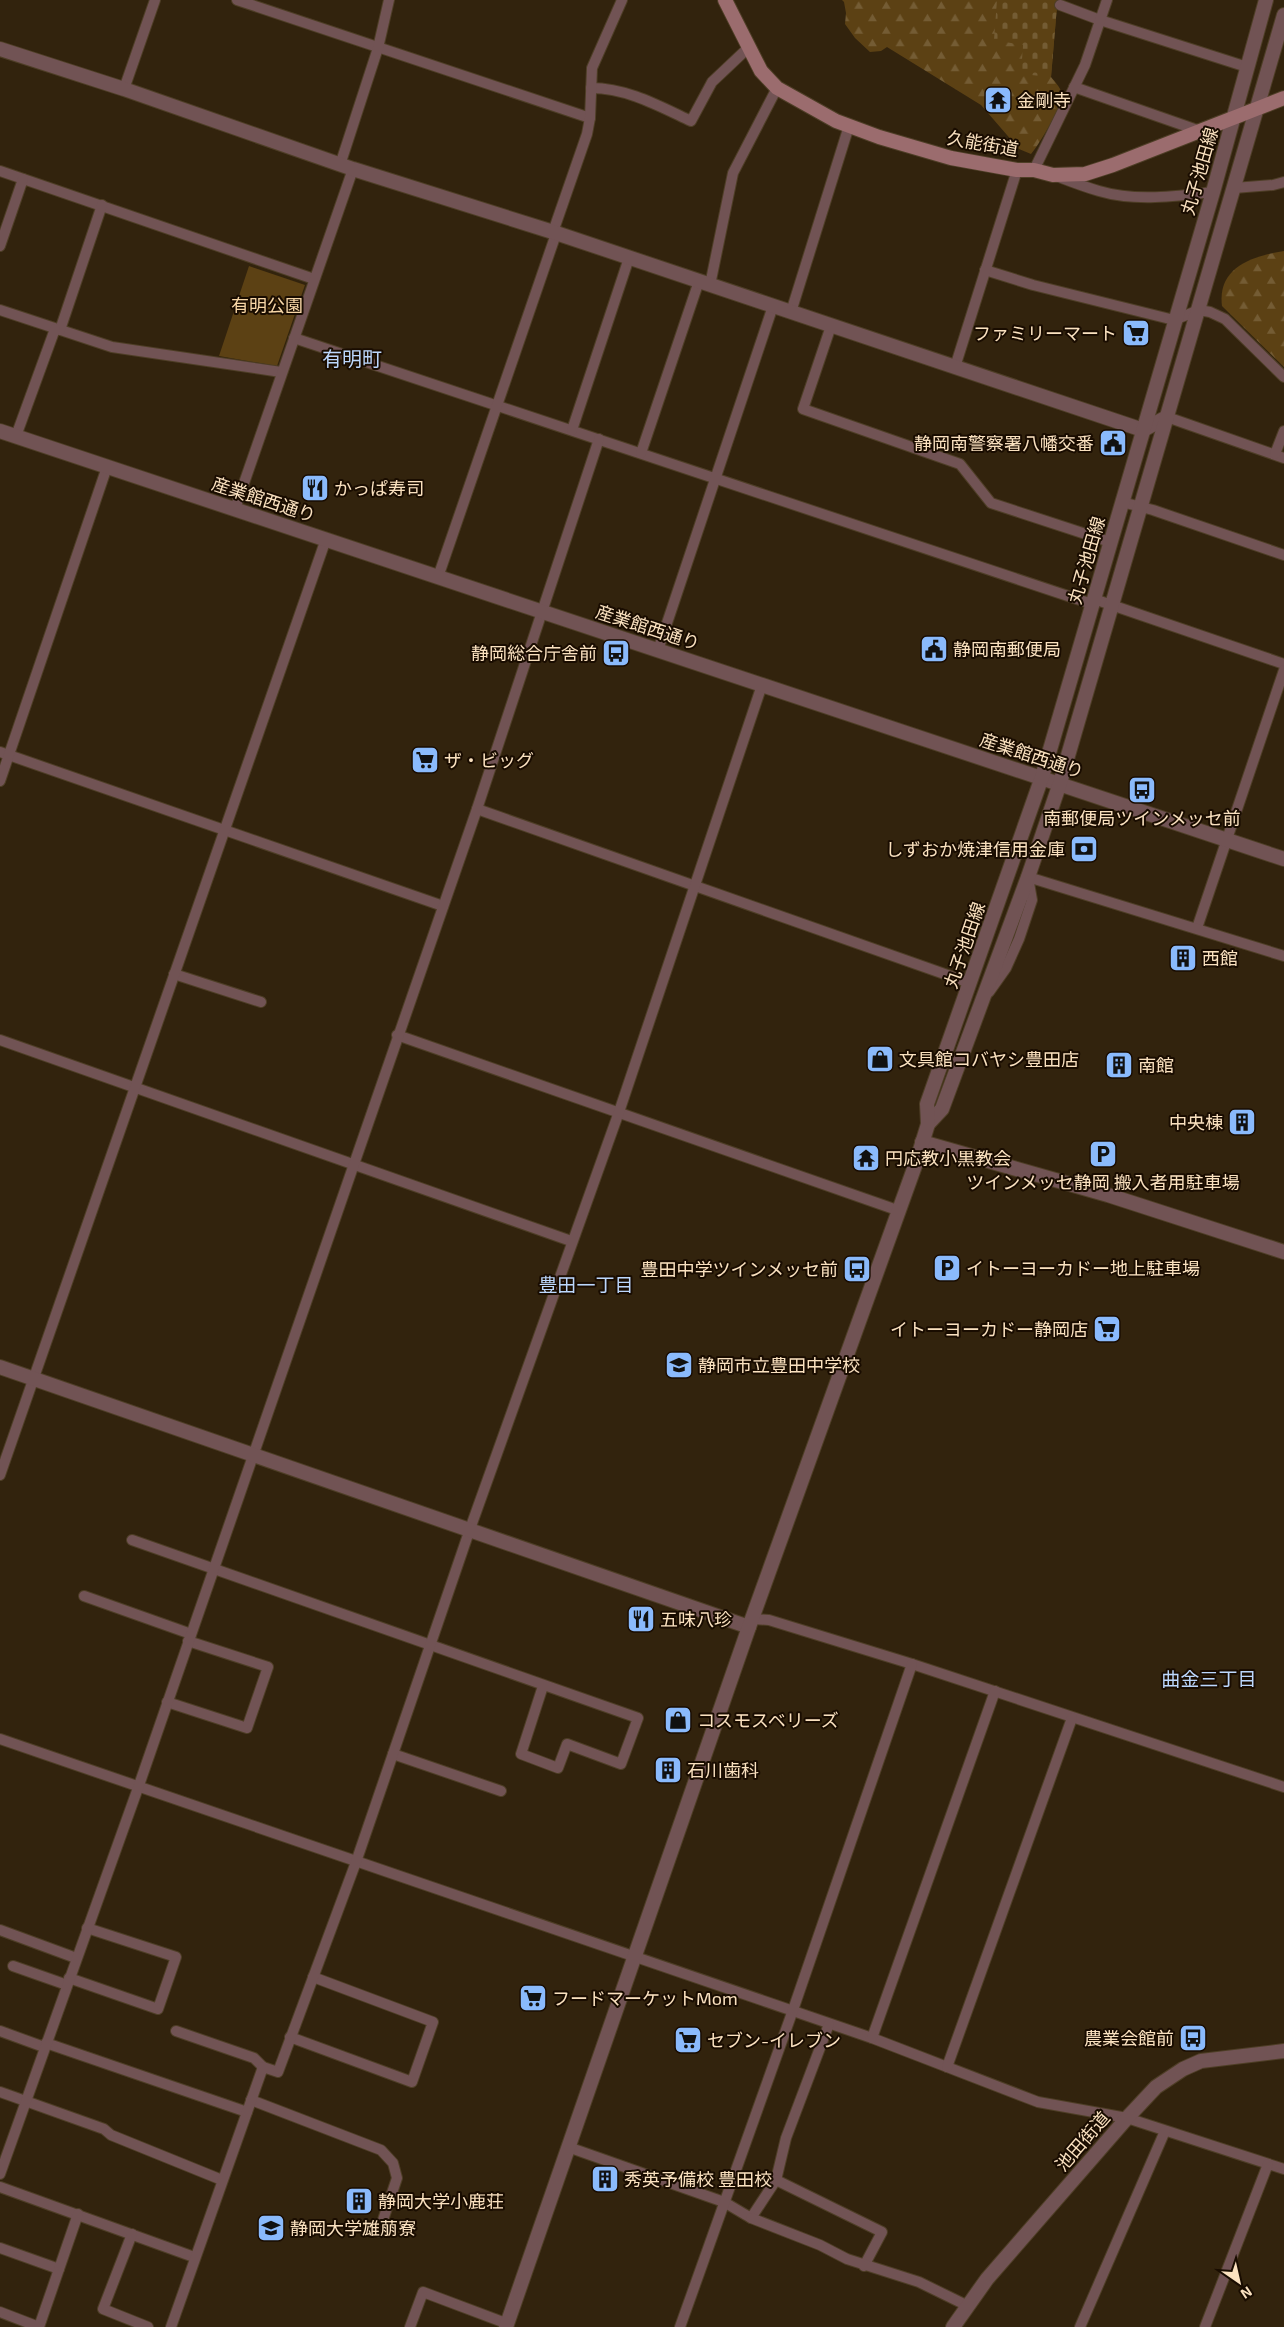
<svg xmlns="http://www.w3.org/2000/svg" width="1284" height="2327" viewBox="0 0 1284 2327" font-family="'Exo 2','Noto Sans JP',sans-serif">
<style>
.forest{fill:url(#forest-firs)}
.cemetery{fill:url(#cemetery-stones)}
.green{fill:#5c4114}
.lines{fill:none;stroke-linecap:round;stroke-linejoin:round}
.minor-casing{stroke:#4e3e26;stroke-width:12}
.tertiary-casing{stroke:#4e3e26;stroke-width:16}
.secondary-casing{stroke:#4e3e26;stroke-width:16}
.minor{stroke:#715354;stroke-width:10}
.tertiary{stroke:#715354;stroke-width:14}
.secondary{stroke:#9b6c6e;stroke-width:14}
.labels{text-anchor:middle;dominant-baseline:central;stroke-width:4;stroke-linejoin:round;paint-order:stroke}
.poi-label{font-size:18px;fill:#fae1bf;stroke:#190c00;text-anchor:start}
.street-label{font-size:18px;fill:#fae1bf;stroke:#190c00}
.park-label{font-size:18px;fill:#f8d7a7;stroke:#190c00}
.neighbourhood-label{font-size:19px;fill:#bcd7fc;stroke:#190c00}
.quarter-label{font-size:20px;fill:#bcd7fc;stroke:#190c00}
</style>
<defs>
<pattern id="forest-firs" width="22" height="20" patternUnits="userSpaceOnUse" patternTransform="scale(1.25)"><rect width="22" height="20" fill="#5c4114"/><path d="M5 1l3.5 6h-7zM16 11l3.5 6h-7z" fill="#745c34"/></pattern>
<pattern id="cemetery-stones" width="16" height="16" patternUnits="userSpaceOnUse" patternTransform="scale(1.25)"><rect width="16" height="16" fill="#5c4114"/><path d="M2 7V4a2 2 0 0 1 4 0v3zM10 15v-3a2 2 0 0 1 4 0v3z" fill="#745c34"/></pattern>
</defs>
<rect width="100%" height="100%" fill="#32230d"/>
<g class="forest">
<path d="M842,0h219l-4,6 -6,71c5,6 12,13 11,21 -2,11 -23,47 -31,56l-12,-5 -38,-44 -94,-58 -6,4 -11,1 -15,-14 -10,-14 1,-11 -2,-11z"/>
<path d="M1284,251v116l-62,-61c-5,-39 31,-50 62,-55z"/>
</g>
<polygon class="cemetery" points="997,0 1061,0 1057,6 1051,77 1021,74 1023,45 994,40"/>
<polygon class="green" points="249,266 305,285 277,366 219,356"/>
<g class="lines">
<g class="minor-casing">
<g id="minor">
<polyline points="237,0 590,118"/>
<polyline points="1060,5 1100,20 1247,67"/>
<polyline points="1074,87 1200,131"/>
<path d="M591,88c36,0 68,18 100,33l21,-39 36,-34"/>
<polyline points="124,89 155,0"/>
<polyline points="340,165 378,48 389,0"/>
<polyline points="1034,170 1085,65 1107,0"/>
<polyline points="0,171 314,279"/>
<path d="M1059,177c13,5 26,10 40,14 37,11 77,5 114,1"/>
<polyline points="1234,188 1273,185 1284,182"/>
<polyline points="553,232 587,134 590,118 592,68 622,0"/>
<polyline points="0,246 23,179"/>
<polyline points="985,270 1033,285 1174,320 1199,310 1210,312 1225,319 1284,377"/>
<polyline points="710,285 733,173 777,88"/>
<polyline points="0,310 112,347 281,372"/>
<polyline points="791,312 849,126"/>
<polyline points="831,326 803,409 960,464 991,503 1110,542"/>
<polyline points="60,330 102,205"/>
<polyline points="294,338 1092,604"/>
<polyline points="955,367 1017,170"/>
<polyline points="1167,417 1284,458"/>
<polyline points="572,430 629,258"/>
<polyline points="16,436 55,329"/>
<polyline points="641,453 699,281"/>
<polyline points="1275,454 1284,431"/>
<polyline points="1122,502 1153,510 1284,555"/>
<polyline points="235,509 353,169"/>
<polyline points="438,577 556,234"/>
<polyline points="1094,599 1284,664"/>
<polyline points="658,650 773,306"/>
<polyline points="0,752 443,906"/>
<polyline points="0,781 107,467"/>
<polyline points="477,809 970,983"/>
<polyline points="1197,928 1284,670"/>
<polyline points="174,974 261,1002"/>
<polyline points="989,992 1006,968 1019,939 1032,900 1028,877 1284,956"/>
<polyline points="397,1035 897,1210"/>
<polyline points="0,1040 571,1241"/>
<polyline points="0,1475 326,539"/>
<polyline points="132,1540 638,1718 621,1764 567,1744 558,1768 521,1754 543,1686"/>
<polyline points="84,1596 191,1634"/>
<polyline points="753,1619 769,1620 912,1664 1284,1787"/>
<polyline points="167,1702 247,1728 268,1667 188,1641"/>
<polyline points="0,1739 872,2038 1038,2102 1127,2118 1284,2169"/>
<polyline points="393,1754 501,1791"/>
<polyline points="0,1930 76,1958"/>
<polyline points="13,1966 67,1985"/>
<polyline points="69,1978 158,2009 176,1957 87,1928"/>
<polyline points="0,2031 44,2047"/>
<polyline points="176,2031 254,2058 263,2067"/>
<polyline points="290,2037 412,2082 433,2022 313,1977"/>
<polyline points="872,2038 995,1691"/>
<polyline points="46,2043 247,2112"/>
<polyline points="947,2067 1072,1718"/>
<polyline points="0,2092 104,2129 111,2135 222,2180"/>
<polyline points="251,2100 381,2150 393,2163 397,2178 379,2232"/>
<polyline points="568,2147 724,2202 751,2218 776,2180 786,2138 829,2024"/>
<polyline points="0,2174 138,1788 477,809 599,439"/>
<polyline points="776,2180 882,2232 864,2266"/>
<polyline points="0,2187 194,2257"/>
<polyline points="751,2218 820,2245 847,2259 919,2282 968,2306"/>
<polyline points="132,2234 103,2309 148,2327"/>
<polyline points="0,2248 59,2269"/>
<polyline points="0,2312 39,2327"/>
<polyline points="39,2327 78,2214"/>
<polyline points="171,2327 263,2067 278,2072 356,1862 470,1529 619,1112 762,685"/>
<polyline points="410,2327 423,2292 508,2324"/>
<polyline points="680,2327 793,2010 912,1664"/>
<polyline points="1080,2327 1165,2131"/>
<polyline points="1205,2327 1268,2164"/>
</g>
</g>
<g class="tertiary-casing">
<g id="tertiary">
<polyline points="0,49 124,89 353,169 553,232 1143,430 1167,417"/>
<polyline points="0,431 1284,859"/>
<polyline points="928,1124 942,1109 1028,877 1060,783 1284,15"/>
<polyline points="922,1142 1108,1195 1284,1252"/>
<polyline points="0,1367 749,1627"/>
<polyline points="506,2327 749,1627 916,1163 928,1124 927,1104 1042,777 1213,192 1266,0"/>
<polyline points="953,2327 987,2279 1127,2118 1156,2087 1183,2069 1201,2061 1284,2051"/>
</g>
</g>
<g class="secondary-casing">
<polyline id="secondary" points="725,0 761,71 777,88 836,121 879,137 951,158 1017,170 1034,170 1053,175 1085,174 1113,165 1284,98"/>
</g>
<use href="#minor" class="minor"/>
<use href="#tertiary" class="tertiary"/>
<use href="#secondary" class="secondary"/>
</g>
<defs>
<g id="temple-square" transform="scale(1.4375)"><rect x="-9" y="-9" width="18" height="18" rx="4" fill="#8abafc" stroke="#190c00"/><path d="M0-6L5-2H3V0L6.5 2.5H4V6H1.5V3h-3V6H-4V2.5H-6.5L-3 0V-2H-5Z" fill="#111"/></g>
<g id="supermarket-square" transform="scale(1.4375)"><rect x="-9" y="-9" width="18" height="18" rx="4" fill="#8abafc" stroke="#190c00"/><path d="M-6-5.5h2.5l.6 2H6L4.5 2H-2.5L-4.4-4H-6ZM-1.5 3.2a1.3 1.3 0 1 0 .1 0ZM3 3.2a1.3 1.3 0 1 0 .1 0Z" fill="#111"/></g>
<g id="civic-square" transform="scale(1.4375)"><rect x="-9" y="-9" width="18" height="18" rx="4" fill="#8abafc" stroke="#190c00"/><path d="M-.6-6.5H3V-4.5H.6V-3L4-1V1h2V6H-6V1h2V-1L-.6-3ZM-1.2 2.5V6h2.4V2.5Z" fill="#111"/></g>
<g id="restaurant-square" transform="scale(1.4375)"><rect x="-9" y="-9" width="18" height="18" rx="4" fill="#8abafc" stroke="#190c00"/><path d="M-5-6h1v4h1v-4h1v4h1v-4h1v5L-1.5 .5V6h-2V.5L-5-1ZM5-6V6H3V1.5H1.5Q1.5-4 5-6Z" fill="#111"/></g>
<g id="bus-square" transform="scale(1.4375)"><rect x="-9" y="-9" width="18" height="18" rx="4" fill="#8abafc" stroke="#190c00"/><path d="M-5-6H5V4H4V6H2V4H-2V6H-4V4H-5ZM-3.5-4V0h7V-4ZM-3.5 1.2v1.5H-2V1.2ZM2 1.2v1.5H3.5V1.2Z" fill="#111"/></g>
<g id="bank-square" transform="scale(1.4375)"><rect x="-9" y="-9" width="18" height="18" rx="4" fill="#8abafc" stroke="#190c00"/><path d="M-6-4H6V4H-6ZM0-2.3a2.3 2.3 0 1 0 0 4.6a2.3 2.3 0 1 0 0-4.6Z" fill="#111"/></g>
<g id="building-square" transform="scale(1.4375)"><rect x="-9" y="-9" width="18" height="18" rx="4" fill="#8abafc" stroke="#190c00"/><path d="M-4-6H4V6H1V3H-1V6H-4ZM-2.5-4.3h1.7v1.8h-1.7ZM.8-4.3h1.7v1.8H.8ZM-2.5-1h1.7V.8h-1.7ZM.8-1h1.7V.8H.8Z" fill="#111"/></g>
<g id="shop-square" transform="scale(1.4375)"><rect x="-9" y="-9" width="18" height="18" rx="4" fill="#8abafc" stroke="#190c00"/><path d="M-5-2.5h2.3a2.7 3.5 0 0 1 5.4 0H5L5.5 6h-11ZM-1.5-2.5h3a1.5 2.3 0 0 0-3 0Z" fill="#111"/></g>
<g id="parking-square" transform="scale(1.4375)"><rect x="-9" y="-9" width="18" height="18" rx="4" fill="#8abafc" stroke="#190c00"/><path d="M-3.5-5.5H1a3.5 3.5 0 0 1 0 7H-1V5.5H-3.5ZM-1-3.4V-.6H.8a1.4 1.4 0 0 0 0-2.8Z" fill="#111"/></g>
<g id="school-square" transform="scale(1.4375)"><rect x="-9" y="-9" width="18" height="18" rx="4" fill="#8abafc" stroke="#190c00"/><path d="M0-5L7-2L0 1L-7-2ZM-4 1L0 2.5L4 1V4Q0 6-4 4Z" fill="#111"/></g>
<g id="university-square" transform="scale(1.4375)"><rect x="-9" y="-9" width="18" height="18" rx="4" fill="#8abafc" stroke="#190c00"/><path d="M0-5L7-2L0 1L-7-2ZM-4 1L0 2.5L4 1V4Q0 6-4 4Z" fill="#111"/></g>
</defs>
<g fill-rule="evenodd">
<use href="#temple-square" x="998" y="100"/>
<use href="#supermarket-square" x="1136" y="333"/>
<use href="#civic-square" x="1113" y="443"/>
<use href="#restaurant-square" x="315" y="488"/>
<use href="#civic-square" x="934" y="649"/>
<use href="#bus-square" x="616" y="653"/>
<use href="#supermarket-square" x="425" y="760"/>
<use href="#bus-square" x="1142" y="790"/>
<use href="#bank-square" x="1084" y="849"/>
<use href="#building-square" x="1183" y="958"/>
<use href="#shop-square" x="880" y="1059"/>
<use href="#building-square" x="1119" y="1065"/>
<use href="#building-square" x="1242" y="1122"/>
<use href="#parking-square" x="1103" y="1154"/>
<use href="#temple-square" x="866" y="1158"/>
<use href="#parking-square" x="947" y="1268"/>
<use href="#bus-square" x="857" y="1269"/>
<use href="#supermarket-square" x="1107" y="1329"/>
<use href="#school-square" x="679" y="1365"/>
<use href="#restaurant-square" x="641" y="1619"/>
<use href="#shop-square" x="678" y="1720"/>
<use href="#building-square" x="668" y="1770"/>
<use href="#supermarket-square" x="533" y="1998"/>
<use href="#bus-square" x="1193" y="2038"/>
<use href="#supermarket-square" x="688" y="2040"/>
<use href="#building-square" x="605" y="2179"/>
<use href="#building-square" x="359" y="2201"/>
<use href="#university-square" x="271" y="2228"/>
</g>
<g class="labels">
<g class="poi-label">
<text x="1017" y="100">金剛寺</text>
<text x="1117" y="333" text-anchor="end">ファミリーマート</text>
<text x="1094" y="443" text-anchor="end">静岡南警察署八幡交番</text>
<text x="334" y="488">かっぱ寿司</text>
<text x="953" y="649">静岡南郵便局</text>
<text x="597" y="653" text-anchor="end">静岡総合庁舎前</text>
<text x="444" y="760">ザ・ビッグ</text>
<text x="1142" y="818" text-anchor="middle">南郵便局ツインメッセ前</text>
<text x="1065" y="849" text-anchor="end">しずおか焼津信用金庫</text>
<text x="1202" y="958">西館</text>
<text x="899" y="1059">文具館コバヤシ豊田店</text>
<text x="1138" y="1065">南館</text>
<text x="1223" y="1122" text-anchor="end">中央棟</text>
<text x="885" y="1158">円応教小黒教会</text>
<text x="1103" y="1182" text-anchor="middle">ツインメッセ静岡 搬入者用駐車場</text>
<text x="966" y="1268">イトーヨーカドー地上駐車場</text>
<text x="838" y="1269" text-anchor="end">豊田中学ツインメッセ前</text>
<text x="1088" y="1329" text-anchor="end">イトーヨーカドー静岡店</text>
<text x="698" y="1365">静岡市立豊田中学校</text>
<text x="660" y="1619">五味八珍</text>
<text x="697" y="1720">コスモスベリーズ</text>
<text x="687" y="1770">石川歯科</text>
<text x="552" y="1998">フードマーケットMom</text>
<text x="1174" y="2038" text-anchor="end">農業会館前</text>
<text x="707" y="2040">セブン-イレブン</text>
<text x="624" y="2179">秀英予備校 豊田校</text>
<text x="378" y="2201">静岡大学小鹿荘</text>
<text x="290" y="2228">静岡大学雄萠寮</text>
</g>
<g class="street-label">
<text transform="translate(983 143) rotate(10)">久能街道</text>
<text transform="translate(1199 171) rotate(-74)">丸子池田線</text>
<text transform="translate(264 499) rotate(18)">産業館西通り</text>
<text transform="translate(1086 560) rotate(-74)">丸子池田線</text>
<text transform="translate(648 627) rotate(18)">産業館西通り</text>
<text transform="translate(1032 755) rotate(18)">産業館西通り</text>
<text transform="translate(964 945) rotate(-71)">丸子池田線</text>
<text transform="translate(1082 2141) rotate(-49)">池田街道</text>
</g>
<g class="park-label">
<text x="267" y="305">有明公園</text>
</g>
<g class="neighbourhood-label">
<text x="586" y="1284">豊田一丁目</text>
<text x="1209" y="1678">曲金三丁目</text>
</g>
<g class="quarter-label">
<text x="352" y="358">有明町</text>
</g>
</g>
<g transform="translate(1239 2282) rotate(146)" stroke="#190c00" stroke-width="4" paint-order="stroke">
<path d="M0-4L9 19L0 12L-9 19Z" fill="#fae1bf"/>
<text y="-8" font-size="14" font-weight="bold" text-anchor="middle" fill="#fae1bf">N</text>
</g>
</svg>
